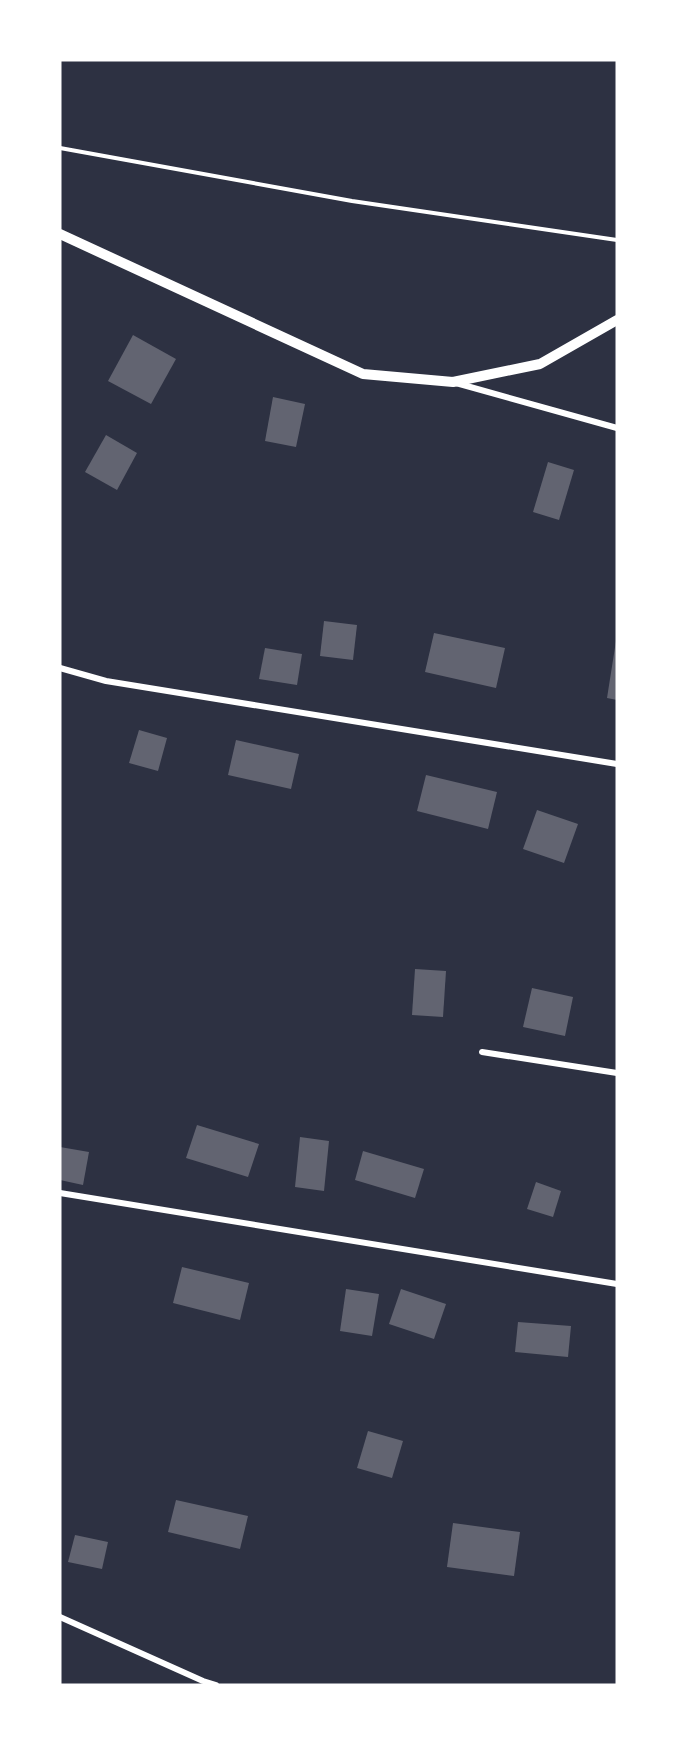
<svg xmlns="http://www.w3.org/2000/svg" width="677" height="1745" viewBox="0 0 677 1745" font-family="Raleway,sans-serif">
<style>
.building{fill:#626471}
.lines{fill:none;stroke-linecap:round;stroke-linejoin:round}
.path{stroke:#fff;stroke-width:4}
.minor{stroke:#fff;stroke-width:6}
.tertiary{stroke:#fff;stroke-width:10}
</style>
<rect width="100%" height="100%" fill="#2d3142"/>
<g class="building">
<polygon points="133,335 176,359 151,404 108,381"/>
<polygon points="273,397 305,404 296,447 265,441"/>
<polygon points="106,435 137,453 117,490 85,472"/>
<polygon points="548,462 574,470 559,520 533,512"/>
<polygon points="324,621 357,625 353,660 320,656"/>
<polygon points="434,633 505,648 496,688 425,672"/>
<polygon points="616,641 617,641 617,700 607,698"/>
<polygon points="265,648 302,654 297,685 259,679"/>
<polygon points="139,730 167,738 158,771 129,763"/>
<polygon points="236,740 299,754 291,789 228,775"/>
<polygon points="426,775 497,792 488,829 417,811"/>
<polygon points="537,810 578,824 564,863 523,849"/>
<polygon points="415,969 446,971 443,1017 412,1015"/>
<polygon points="532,988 573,997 565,1036 523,1027"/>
<polygon points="197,1125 259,1144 248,1177 186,1158"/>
<polygon points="300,1137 329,1141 324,1191 295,1187"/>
<polygon points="60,1147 89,1152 83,1185 60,1180"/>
<polygon points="363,1151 424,1169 415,1198 355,1180"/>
<polygon points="536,1182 561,1191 553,1217 527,1209"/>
<polygon points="182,1267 249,1283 240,1320 173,1303"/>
<polygon points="346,1289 379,1294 372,1336 340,1331"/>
<polygon points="401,1289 446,1304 434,1339 389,1324"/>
<polygon points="518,1322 571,1326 568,1357 515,1352"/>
<polygon points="368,1431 403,1441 392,1478 357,1468"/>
<polygon points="176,1500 248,1516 240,1549 168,1532"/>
<polygon points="453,1523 520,1532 514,1576 447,1567"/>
<polygon points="75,1535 108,1542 102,1569 68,1562"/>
</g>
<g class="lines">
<polyline class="path" points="60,148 352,201 617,240"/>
<g class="minor">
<polyline points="456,383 617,428"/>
<polyline points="60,668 106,681 617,764"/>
<polyline points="482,1052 617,1073"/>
<polyline points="60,1193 617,1284"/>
<polyline points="60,1617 203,1681 216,1685"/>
</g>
<polyline class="tertiary" points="60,234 363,374 453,382 540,364 617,320"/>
</g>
<rect width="677" height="1745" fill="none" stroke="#ffffff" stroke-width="123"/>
</svg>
